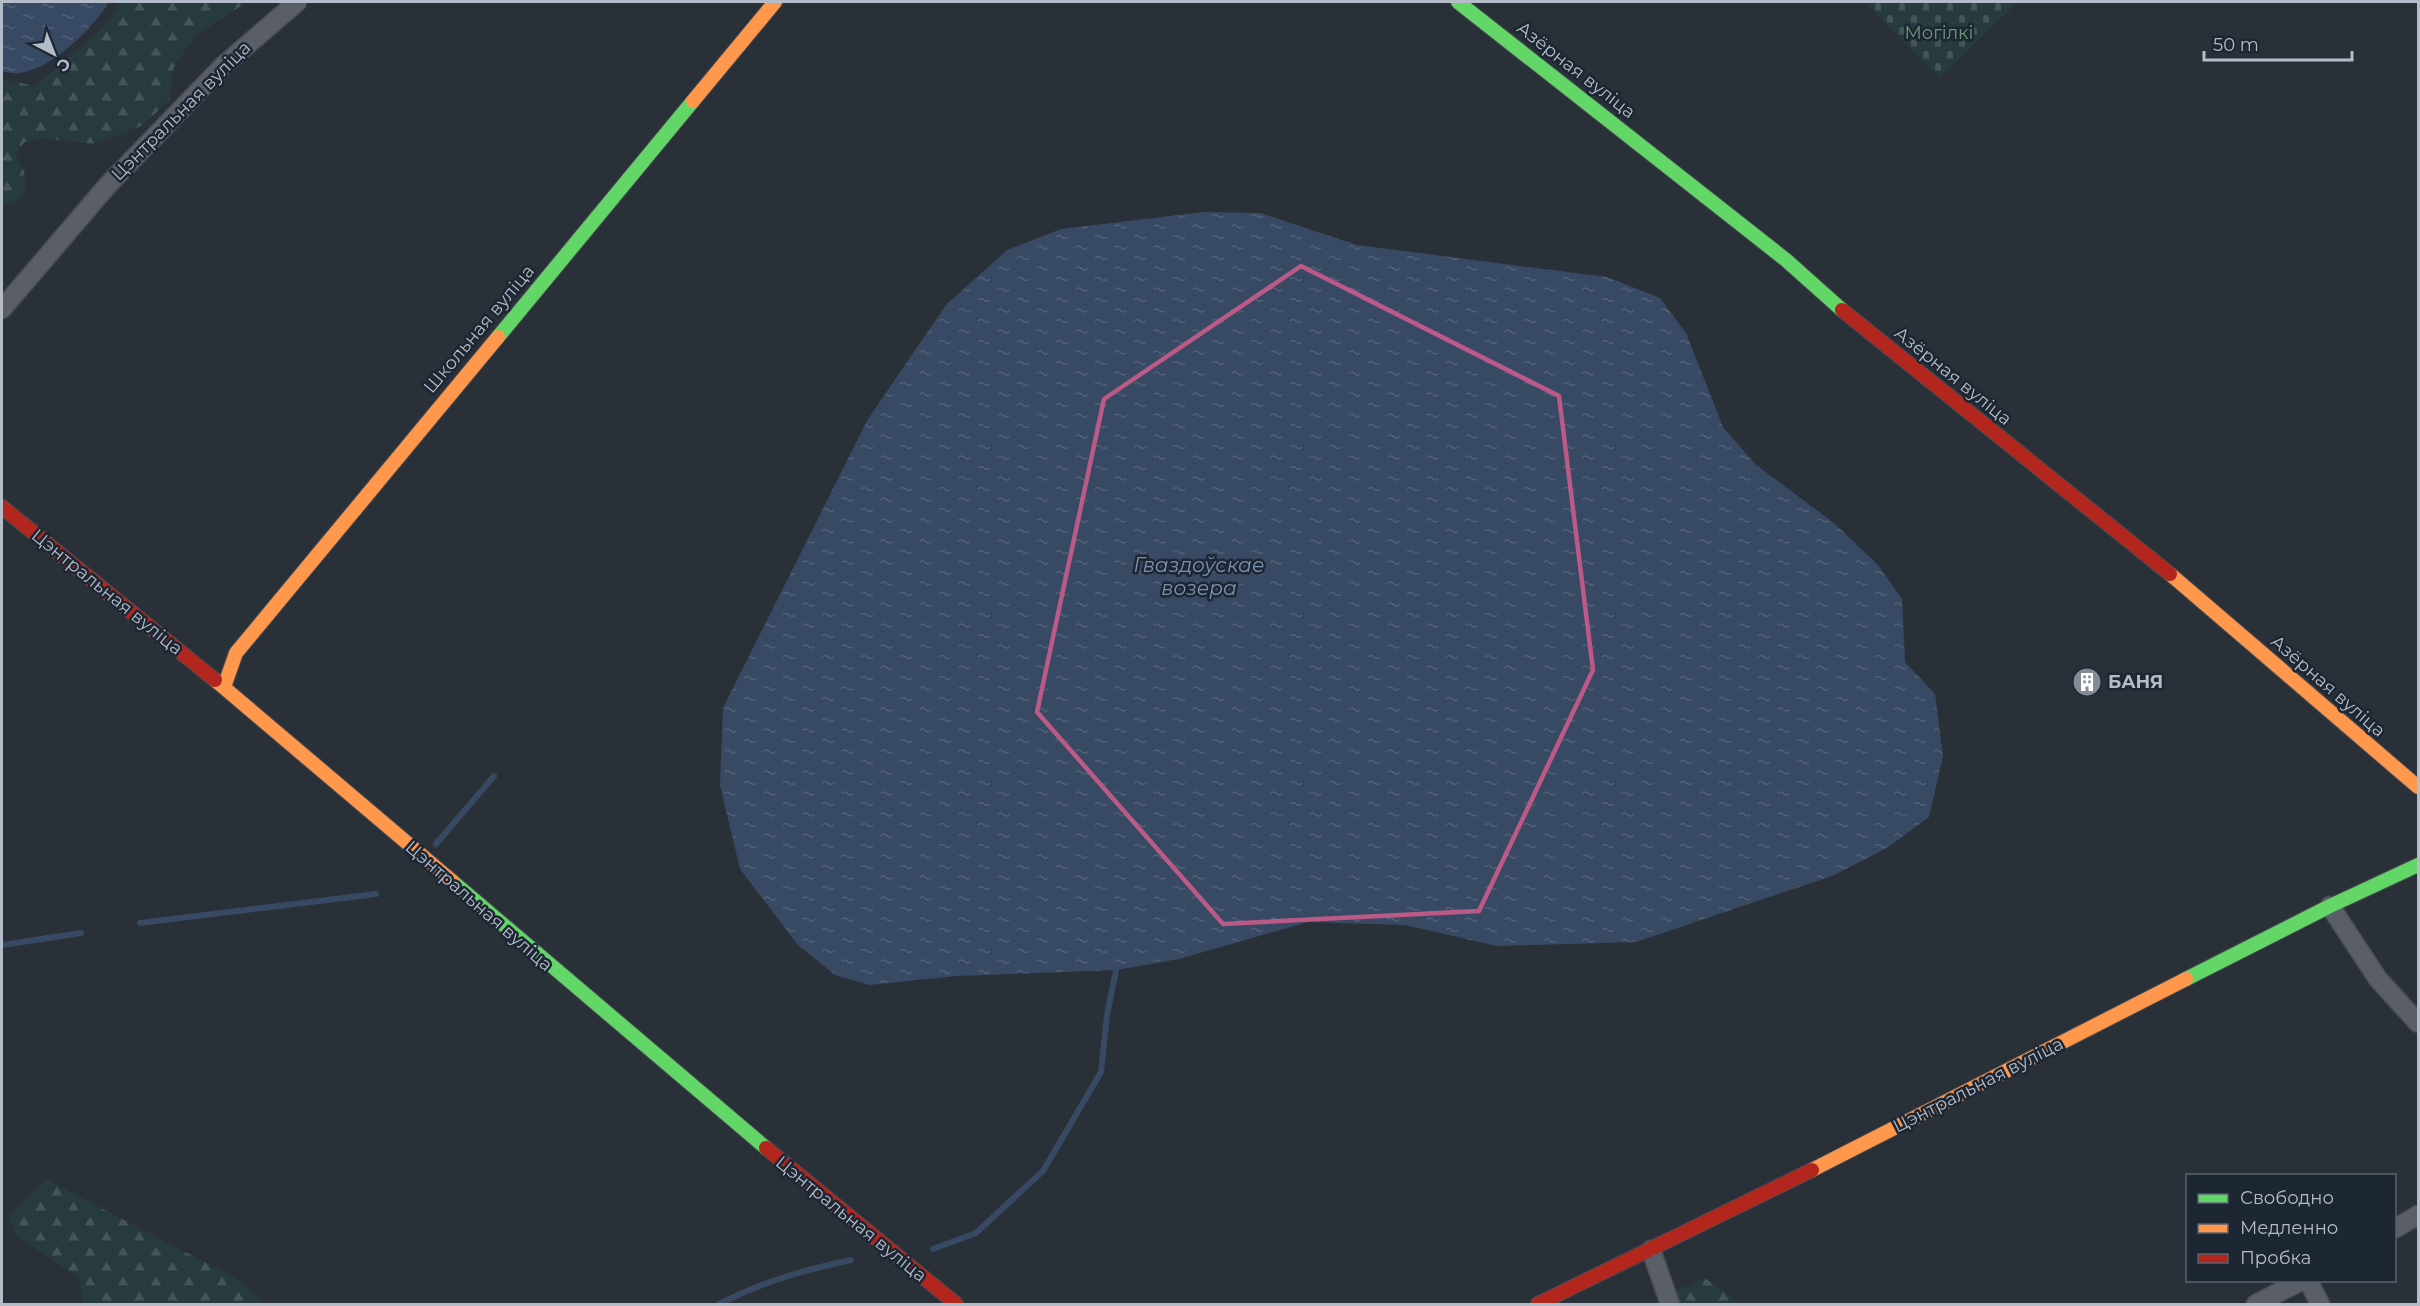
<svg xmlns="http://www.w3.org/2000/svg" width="2420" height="1306" viewBox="0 0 2420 1306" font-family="Montserrat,sans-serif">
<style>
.forest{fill:url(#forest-firs)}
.cemetery{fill:url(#cemetery-stones)}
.water{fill:url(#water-ripples)}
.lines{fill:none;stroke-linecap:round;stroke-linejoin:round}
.stream{stroke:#384963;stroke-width:6}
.street-casing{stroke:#484c53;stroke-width:21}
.fast-casing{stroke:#484c53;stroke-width:16}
.slow-casing{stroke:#484c53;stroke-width:16}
.jam-casing{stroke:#484c53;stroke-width:16}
.street{stroke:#5a5e66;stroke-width:18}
.fast{stroke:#63d668;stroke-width:14}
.slow{stroke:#ff974d;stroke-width:14}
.jam{stroke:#b3261e;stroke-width:14}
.marked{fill:none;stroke:#bc5a87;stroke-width:4.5;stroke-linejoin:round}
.labels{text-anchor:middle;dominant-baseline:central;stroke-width:5;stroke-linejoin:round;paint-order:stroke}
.park-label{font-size:18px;fill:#6b9a76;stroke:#1d2633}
.street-label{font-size:18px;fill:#b4bcc9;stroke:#1d2633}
.poi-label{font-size:18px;font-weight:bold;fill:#b4bcc9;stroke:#1d2633;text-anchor:start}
.water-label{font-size:20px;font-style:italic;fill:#7c92b1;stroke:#1d2633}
</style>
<defs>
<pattern id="forest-firs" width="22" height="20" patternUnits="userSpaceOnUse" patternTransform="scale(1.5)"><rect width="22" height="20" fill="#273a3e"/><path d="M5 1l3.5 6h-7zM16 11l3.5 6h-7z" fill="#445559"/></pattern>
<pattern id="cemetery-stones" width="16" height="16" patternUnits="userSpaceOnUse" patternTransform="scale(1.5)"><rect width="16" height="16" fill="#273a3e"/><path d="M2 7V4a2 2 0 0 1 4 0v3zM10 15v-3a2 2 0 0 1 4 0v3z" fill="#445559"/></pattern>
<pattern id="water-ripples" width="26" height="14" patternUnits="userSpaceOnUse" patternTransform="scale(1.5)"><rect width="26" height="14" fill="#384963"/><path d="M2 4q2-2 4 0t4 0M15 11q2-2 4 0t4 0" fill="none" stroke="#526178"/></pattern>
</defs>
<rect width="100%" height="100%" fill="#2a3038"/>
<g class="forest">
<polygon points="121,2 243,2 241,6 197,34 174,66 169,100 143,125 96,144 42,138 25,142 15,153 24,171 26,189 15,204 2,206 2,79 35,86 107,24"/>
<polygon points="46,1179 237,1279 265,1304 83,1304 78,1277 17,1236 8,1216"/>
<polygon points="1705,1278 1740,1304 1669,1304 1667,1294"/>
</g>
<polygon class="cemetery" points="1865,2 2018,2 1939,78"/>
<g class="water">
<path d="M2,2h107c-16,26 -57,67 -89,71 -5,1 -13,-1 -18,-2z"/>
<polygon points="1204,212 1260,213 1357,245 1607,277 1660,298 1686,333 1723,427 1756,465 1834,523 1878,565 1902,599 1905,662 1935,694 1943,756 1929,817 1887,848 1832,876 1636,942 1497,946 1405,925 1308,922 1179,959 1116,970 956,976 869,985 835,975 798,945 740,869 720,785 723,708 868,419 946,305 1007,250 1061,229"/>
</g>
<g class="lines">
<g class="stream">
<polyline points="436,844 494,776"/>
<polyline points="140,923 376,894"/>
<polyline points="2,945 81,933"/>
<polyline points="933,1249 976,1233 1043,1171 1101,1072 1107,1015 1116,970"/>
<path d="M719,1304c43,-22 85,-34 132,-44"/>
</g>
<g class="street-casing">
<g id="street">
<polyline points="2,309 107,186 223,66 297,2"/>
<polyline points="2330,906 2378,979 2418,1023"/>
<polyline points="2394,1229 2418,1215"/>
<polyline points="1651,1250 1670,1304"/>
<polyline points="2308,1280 2320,1304"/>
<polyline points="2256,1304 2303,1280"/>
</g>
</g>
<g class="fast-casing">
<g id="fast">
<polyline points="1458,2 1786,260 1842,310"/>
<polyline points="498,337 693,101"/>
<polyline points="452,881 766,1148"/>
<polyline points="2186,979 2330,906 2418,865"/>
</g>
</g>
<g class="slow-casing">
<g id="slow">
<polyline points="693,101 775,2"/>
<polyline points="2170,574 2418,787"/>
<polyline points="215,680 452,881"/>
<polyline points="224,687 236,653 498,337"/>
<polyline points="1812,1170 2186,979"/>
</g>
</g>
<g class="jam-casing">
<g id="jam">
<polyline points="1842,310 2170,574"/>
<polyline points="2,507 215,680"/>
<polyline points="766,1148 956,1304"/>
<polyline points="1538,1304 1812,1170"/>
</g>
</g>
<use href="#street" class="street"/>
<use href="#fast" class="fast"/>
<use href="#slow" class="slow"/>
<use href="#jam" class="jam"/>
</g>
<path class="marked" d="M1301,266l258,130 34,274 -114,241 -256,13 -186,-212 67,-313z"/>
<defs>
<g id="building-disc" transform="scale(1.5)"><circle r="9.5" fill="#848b96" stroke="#1d2633"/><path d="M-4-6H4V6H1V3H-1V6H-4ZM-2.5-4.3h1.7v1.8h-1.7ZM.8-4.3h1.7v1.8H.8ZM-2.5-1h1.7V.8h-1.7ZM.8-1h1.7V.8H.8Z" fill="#fff"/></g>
</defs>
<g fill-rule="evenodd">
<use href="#building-disc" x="2087" y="682"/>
</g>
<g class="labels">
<g class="park-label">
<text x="1939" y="33">Могілкі</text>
</g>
<g class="street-label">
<text transform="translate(1576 70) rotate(38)">Азёрная вуліца</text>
<text transform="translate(181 111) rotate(-45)">Цэнтральная вуліца</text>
<text transform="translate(479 329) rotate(-50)">Школьная вуліца</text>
<text transform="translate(1953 376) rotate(39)">Азёрная вуліца</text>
<text transform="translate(107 592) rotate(39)">Цэнтральная вуліца</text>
<text transform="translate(2328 686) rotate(41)">Азёрная вуліца</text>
<text transform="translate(479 906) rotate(41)">Цэнтральная вуліца</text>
<text transform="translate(1978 1085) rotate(-27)">Цэнтральная вуліца</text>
<text transform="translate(851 1219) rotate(39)">Цэнтральная вуліца</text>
</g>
<g class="poi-label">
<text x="2108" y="682">БАНЯ</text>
</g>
<g class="water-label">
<text x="1199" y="565">Гваздоўскае<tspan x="1199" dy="23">возера</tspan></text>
</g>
</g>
<rect width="2420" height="1306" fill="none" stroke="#b4bcc9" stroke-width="6"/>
<rect x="2186" y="1174" width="210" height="108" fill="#1d2633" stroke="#59626f" stroke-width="1.5"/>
<rect x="2198" y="1194" width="30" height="9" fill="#63d668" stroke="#59626f" stroke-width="1.5"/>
<text x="2240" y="1204" font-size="18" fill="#b4bcc9">Свободно</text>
<rect x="2198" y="1224" width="30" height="9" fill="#ff974d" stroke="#59626f" stroke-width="1.5"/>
<text x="2240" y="1234" font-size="18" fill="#b4bcc9">Медленно</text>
<rect x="2198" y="1254" width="30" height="9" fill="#b3261e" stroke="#59626f" stroke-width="1.5"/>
<text x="2240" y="1264" font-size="18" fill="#b4bcc9">Пробка</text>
<g transform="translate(54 54) rotate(138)" stroke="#1d2633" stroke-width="4.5" paint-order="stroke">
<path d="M0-4.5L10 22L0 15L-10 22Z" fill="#b4bcc9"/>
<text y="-9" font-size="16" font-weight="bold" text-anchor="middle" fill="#b4bcc9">С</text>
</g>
<path d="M2204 51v9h148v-9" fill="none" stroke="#b4bcc9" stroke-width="3"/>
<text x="2213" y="51" font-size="18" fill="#b4bcc9" stroke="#1d2633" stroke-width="4.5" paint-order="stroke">50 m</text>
</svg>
